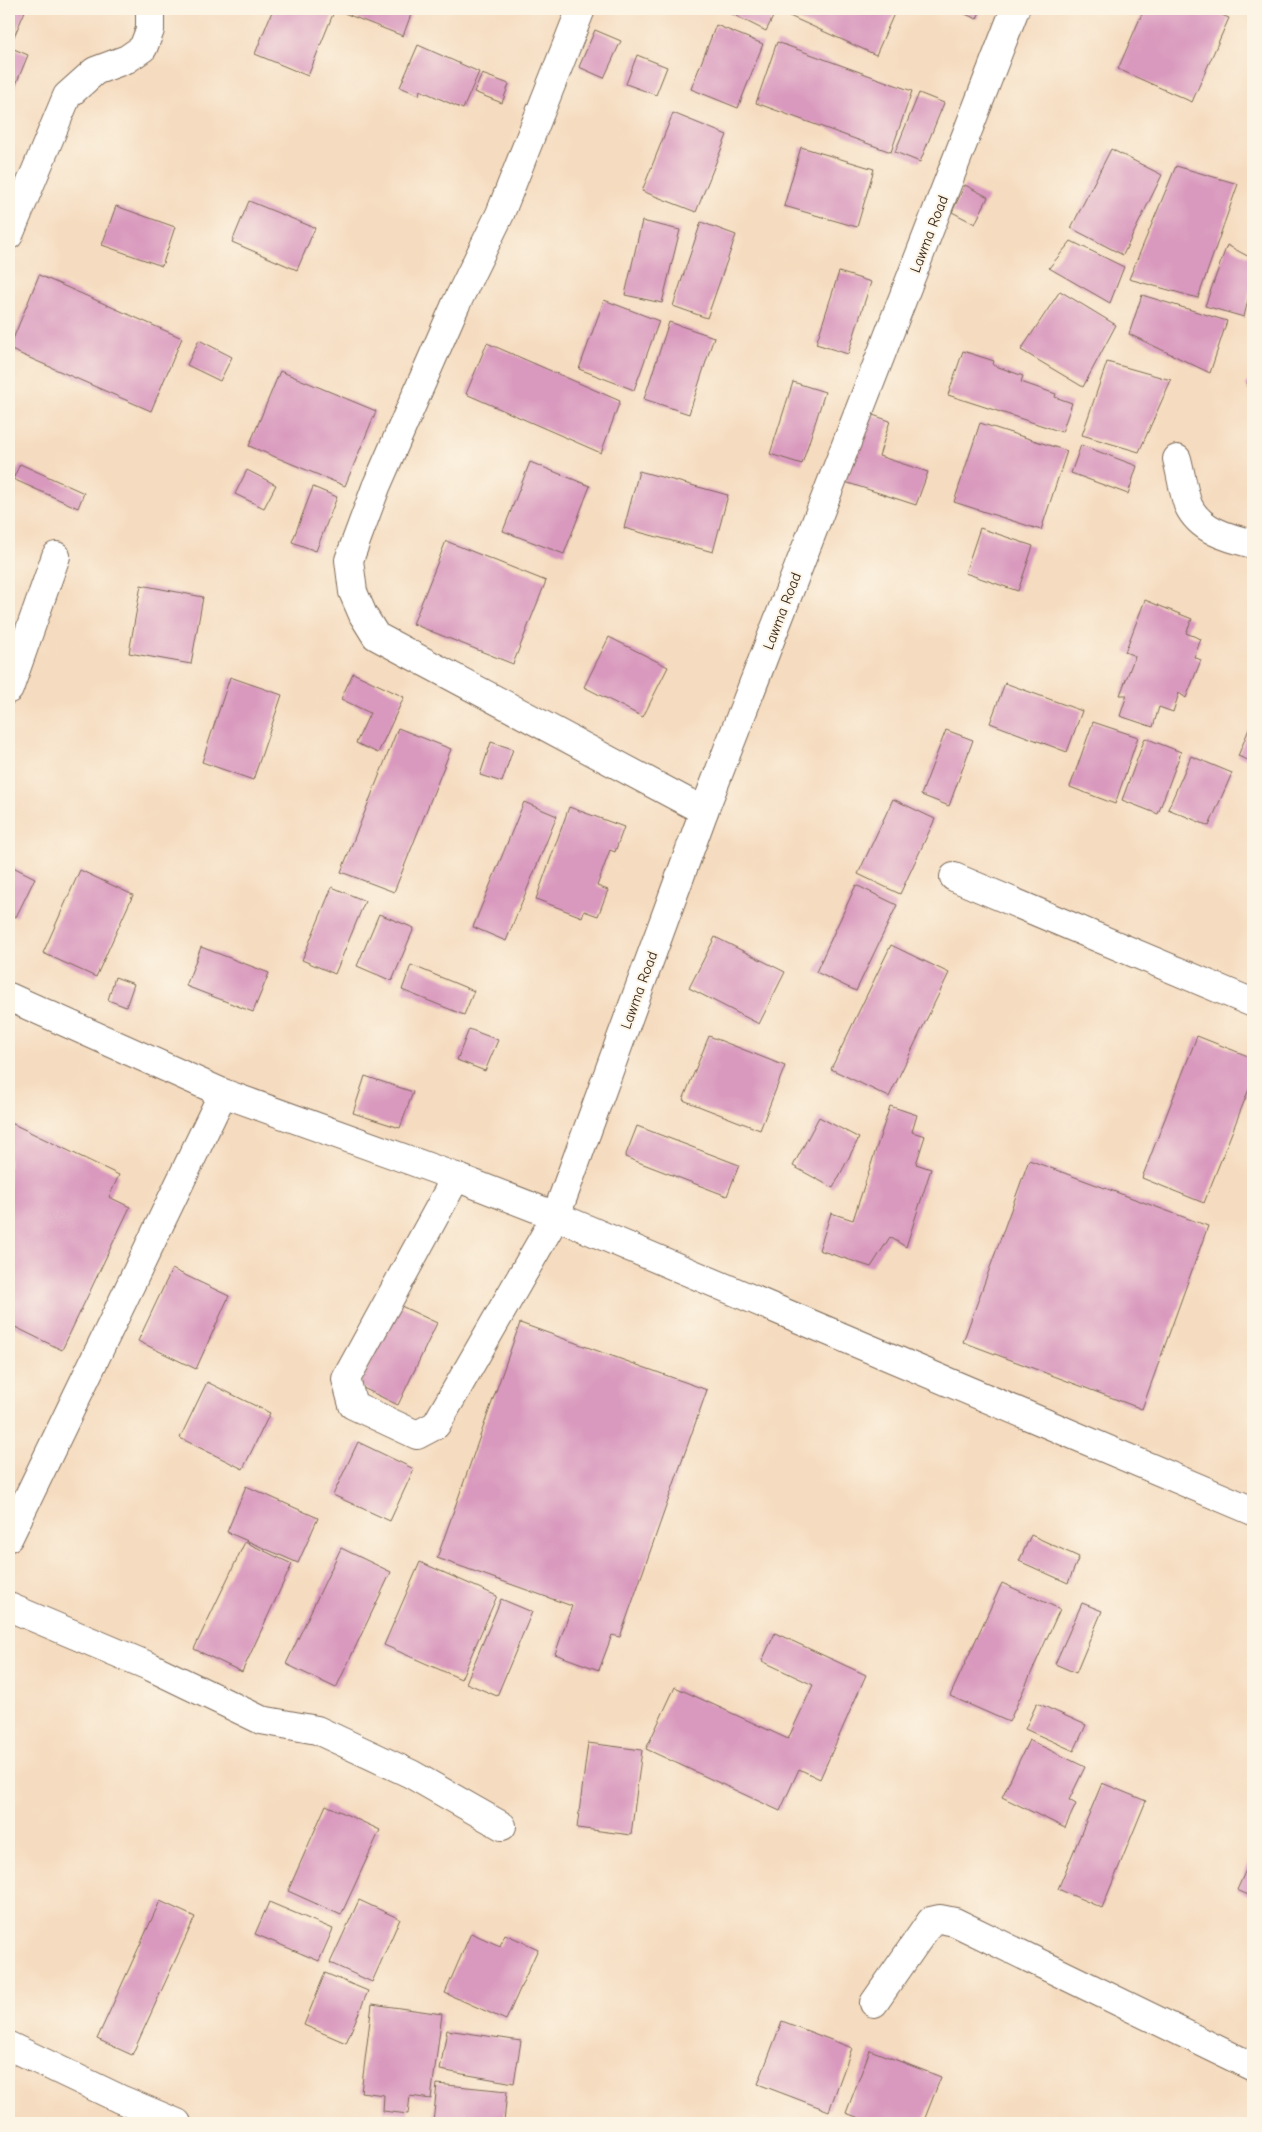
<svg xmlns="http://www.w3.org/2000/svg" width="1262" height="2132" viewBox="0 0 1262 2132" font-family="'Comic Neue',sans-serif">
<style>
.building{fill:#d999be}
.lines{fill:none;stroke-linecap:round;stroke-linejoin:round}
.minor-casing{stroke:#7c6856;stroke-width:30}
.major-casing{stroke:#7c6856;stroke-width:30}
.minor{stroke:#fff;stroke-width:28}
.major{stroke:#fff;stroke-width:28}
.labels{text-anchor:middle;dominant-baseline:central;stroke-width:4;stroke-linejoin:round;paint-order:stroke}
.street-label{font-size:15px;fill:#3b2a1e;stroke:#fcf5e5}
</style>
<rect width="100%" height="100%" fill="#fcf5e5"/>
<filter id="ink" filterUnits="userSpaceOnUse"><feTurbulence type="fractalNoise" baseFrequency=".02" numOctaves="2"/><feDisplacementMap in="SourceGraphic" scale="10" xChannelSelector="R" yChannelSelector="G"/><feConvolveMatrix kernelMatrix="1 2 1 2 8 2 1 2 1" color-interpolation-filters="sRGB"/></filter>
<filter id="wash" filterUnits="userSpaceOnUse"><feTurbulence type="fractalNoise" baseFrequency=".0096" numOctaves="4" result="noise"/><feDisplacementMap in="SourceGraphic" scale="20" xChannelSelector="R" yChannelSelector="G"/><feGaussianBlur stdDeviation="1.12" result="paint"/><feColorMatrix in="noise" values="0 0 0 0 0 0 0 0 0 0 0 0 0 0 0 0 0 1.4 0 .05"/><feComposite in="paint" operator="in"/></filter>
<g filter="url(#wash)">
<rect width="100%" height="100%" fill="#f5dbbf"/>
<g id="blocks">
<g class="building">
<polygon points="9,9 26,9 13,39 9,38"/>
<polygon points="273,9 335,9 308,76 255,54"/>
<polygon points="345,9 413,9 403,36 344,13"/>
<polygon points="722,9 777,9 766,31"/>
<polygon points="788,9 896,9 876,55 785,14"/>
<polygon points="953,9 981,9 977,19"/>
<polygon points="1144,9 1207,9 1229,18 1192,102 1118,69"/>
<polygon points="716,25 763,44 738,108 691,89"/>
<polygon points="595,30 621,41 604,78 579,67"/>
<polygon points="777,42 912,91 891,152 756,103"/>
<polygon points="418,45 479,72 463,109 420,90 419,95 400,87"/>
<polygon points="9,47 28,55 12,94 9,93"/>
<polygon points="637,55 667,67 656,95 626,84"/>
<polygon points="482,74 509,84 502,103 474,92"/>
<polygon points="919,93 944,103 920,162 895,152"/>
<polygon points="673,113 727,135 696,212 642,191"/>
<polygon points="801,147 874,169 857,227 784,206"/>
<polygon points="1111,149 1162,175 1123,255 1071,228"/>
<polygon points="1176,166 1238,184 1198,298 1129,279"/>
<polygon points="965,185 988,197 975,224 952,212"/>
<polygon points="249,201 315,228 297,270 232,242"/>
<polygon points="116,206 175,227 162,266 102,245"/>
<polygon points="642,221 680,230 662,303 625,295"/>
<polygon points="701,222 736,235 707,318 673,306"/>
<polygon points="1071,241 1124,267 1110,303 1049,268"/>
<polygon points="1227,245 1253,259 1253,278 1244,317 1205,306"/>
<polygon points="839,272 871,282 848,354 816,344"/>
<polygon points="39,275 182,338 151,411 9,349"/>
<polygon points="1060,291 1116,325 1083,387 1021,350"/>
<polygon points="1142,295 1227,321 1210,373 1129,334"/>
<polygon points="604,300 659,321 634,390 579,369"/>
<polygon points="669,322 714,337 689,414 644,399"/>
<polygon points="199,340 232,357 220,381 187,365"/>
<polygon points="487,343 620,401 601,453 466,394"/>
<polygon points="963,351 994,361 993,365 1023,376 1021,382 1056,394 1055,397 1072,403 1062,432 948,395"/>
<polygon points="1107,362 1171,380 1139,452 1082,435"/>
<polygon points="280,371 376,411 345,486 249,446"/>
<polygon points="1253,371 1253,390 1246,386"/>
<polygon points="793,382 825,392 802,464 770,454"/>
<polygon points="867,413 890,421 879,456 928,472 916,505 845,482"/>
<polygon points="980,423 1067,451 1041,530 954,502"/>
<polygon points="1081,445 1137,466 1128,494 1071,473"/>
<polygon points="530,462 590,486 564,554 503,531"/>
<polygon points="20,464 84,493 78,508 13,479"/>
<polygon points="247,470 276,485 264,508 235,494"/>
<polygon points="639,471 728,495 713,552 624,528"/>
<polygon points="313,487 337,497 316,551 292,542"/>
<polygon points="980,528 1033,546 1018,591 965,573"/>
<polygon points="446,541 546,581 513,664 413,624"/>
<polygon points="141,585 203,597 191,664 129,653"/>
<polygon points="1145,600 1192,619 1186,633 1201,639 1194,657 1201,660 1186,698 1179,693 1173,712 1159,707 1153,727 1120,716 1127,695 1120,695 1135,656 1125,652"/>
<polygon points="609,637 668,667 643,717 584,687"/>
<polygon points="353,673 404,697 378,753 356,743 370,713 341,699"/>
<polygon points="230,677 282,695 253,780 202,762"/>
<polygon points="1005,683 1082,711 1067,752 990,723"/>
<polygon points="1253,719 1253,762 1238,756"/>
<polygon points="1093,722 1138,737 1115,804 1070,787"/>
<polygon points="398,728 451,749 394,892 341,872"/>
<polygon points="946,730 973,740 949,806 921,795"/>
<polygon points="1145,738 1181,752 1158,814 1122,800"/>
<polygon points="491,742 513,749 502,782 480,775"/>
<polygon points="1191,756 1232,773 1209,826 1168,809"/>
<polygon points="893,799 935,819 900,894 858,874"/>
<polygon points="524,802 557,816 506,941 473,927"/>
<polygon points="569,807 624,827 615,852 610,850 597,886 608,890 598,916 584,911 582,917 536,899"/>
<polygon points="9,865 35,878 16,917 9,914"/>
<polygon points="80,870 133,895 96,977 43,953"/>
<polygon points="856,885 897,905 856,991 816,972"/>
<polygon points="332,887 365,901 335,974 302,960"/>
<polygon points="379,914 414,928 392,981 357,966"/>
<polygon points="715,937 785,972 759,1024 689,988"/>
<polygon points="891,945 949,973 889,1097 831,1069"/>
<polygon points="201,947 269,973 253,1012 186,986"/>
<polygon points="411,965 474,991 464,1015 402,990"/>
<polygon points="115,977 134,984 126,1007 108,1000"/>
<polygon points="469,1029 498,1040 485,1071 457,1060"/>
<polygon points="709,1036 785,1066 760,1130 683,1100"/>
<polygon points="1197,1036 1253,1058 1253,1079 1204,1203 1142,1178"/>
<polygon points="365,1076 413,1092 400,1128 353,1113"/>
<polygon points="890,1106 917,1115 912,1132 925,1136 916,1164 931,1169 906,1247 890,1237 871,1267 819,1250 831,1213 853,1220"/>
<polygon points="819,1117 859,1138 833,1188 793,1166"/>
<polygon points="9,1122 119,1175 109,1197 130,1207 62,1350 9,1324"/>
<polygon points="637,1126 739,1165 727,1196 625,1157"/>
<polygon points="1029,1160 1208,1226 1142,1409 963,1342"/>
<polygon points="172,1269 229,1296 196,1369 138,1341"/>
<polygon points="397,1304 437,1323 398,1405 359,1386"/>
<polygon points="520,1323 707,1390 620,1637 612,1635 599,1670 555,1654 572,1606 437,1558"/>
<polygon points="207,1382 270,1413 243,1469 180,1438"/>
<polygon points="358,1442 414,1469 390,1521 333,1495"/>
<polygon points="246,1486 318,1518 298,1563 227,1532"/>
<polygon points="1031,1535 1079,1557 1068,1583 1019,1561"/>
<polygon points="245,1542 292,1564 242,1672 194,1649"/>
<polygon points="341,1548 391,1572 336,1688 286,1664"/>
<polygon points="420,1562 497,1596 461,1679 384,1645"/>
<polygon points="1002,1583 1060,1609 1009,1722 950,1696"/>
<polygon points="501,1599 532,1612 497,1696 466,1683"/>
<polygon points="1082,1603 1102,1611 1076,1673 1055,1664"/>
<polygon points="775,1633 866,1675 820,1779 799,1769 780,1811 646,1749 675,1687 788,1739 813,1685 762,1661"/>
<polygon points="1037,1703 1086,1725 1074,1751 1025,1729"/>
<polygon points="1029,1740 1085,1767 1069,1800 1076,1804 1065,1828 1002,1797"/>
<polygon points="588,1743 642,1750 631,1835 577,1828"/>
<polygon points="1102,1783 1146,1801 1102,1908 1058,1889"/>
<polygon points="326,1805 380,1830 341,1915 288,1891"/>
<polygon points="1253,1854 1253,1897 1237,1890"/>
<polygon points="359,1900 400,1919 372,1982 330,1963"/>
<polygon points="160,1901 195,1917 132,2055 97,2039"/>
<polygon points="269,1902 333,1929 319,1961 255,1934"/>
<polygon points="471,1933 500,1946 505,1934 538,1949 506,2020 445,1993"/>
<polygon points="325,1973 368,1991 346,2043 304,2025"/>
<polygon points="372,2004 442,2014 431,2099 410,2096 408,2114 383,2111 384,2095 361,2092"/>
<polygon points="782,2021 852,2048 829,2111 758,2084"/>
<polygon points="447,2030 521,2041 514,2083 440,2070"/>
<polygon points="870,2050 941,2077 923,2123 872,2123 846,2113"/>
<polygon points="437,2084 507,2091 504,2123 433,2123"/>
</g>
</g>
</g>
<g filter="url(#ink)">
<use href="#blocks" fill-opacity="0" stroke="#7c6856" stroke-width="1"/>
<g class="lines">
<g class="minor-casing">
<g id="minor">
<polyline points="581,9 500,214 456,304 376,487 349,560 353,592 363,615 376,636 704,811"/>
<polyline points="9,235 67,96 95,71 127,59 143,48 150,30 150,9"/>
<path d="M1177,459c4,15 6,32 11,46 12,26 41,33 65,39"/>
<polyline points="9,689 56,556"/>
<polyline points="954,877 1253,1003"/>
<polyline points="456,1177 346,1379 353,1405 417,1435 436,1425 556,1216 704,811 1015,9"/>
<polyline points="9,1537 223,1093"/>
<polyline points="9,1607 151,1667 261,1720 317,1730 411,1774 502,1826"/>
<polyline points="874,2003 931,1921 940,1919 955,1922 1253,2067"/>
<polyline points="9,2046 120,2099 177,2123"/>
</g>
</g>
<g class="major-casing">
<polyline id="major" points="9,997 223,1093 456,1177 556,1216 1253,1511"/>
</g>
<use href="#minor" class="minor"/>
<use href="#major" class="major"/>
</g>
</g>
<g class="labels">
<g class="street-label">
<text transform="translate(929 234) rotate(-69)">Lawma Road</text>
<text transform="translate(782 611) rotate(-69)">Lawma Road</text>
<text transform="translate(639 990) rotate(-70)">Lawma Road</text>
</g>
</g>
<rect width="1262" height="2132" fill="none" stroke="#fcf5e5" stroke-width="30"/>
</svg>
